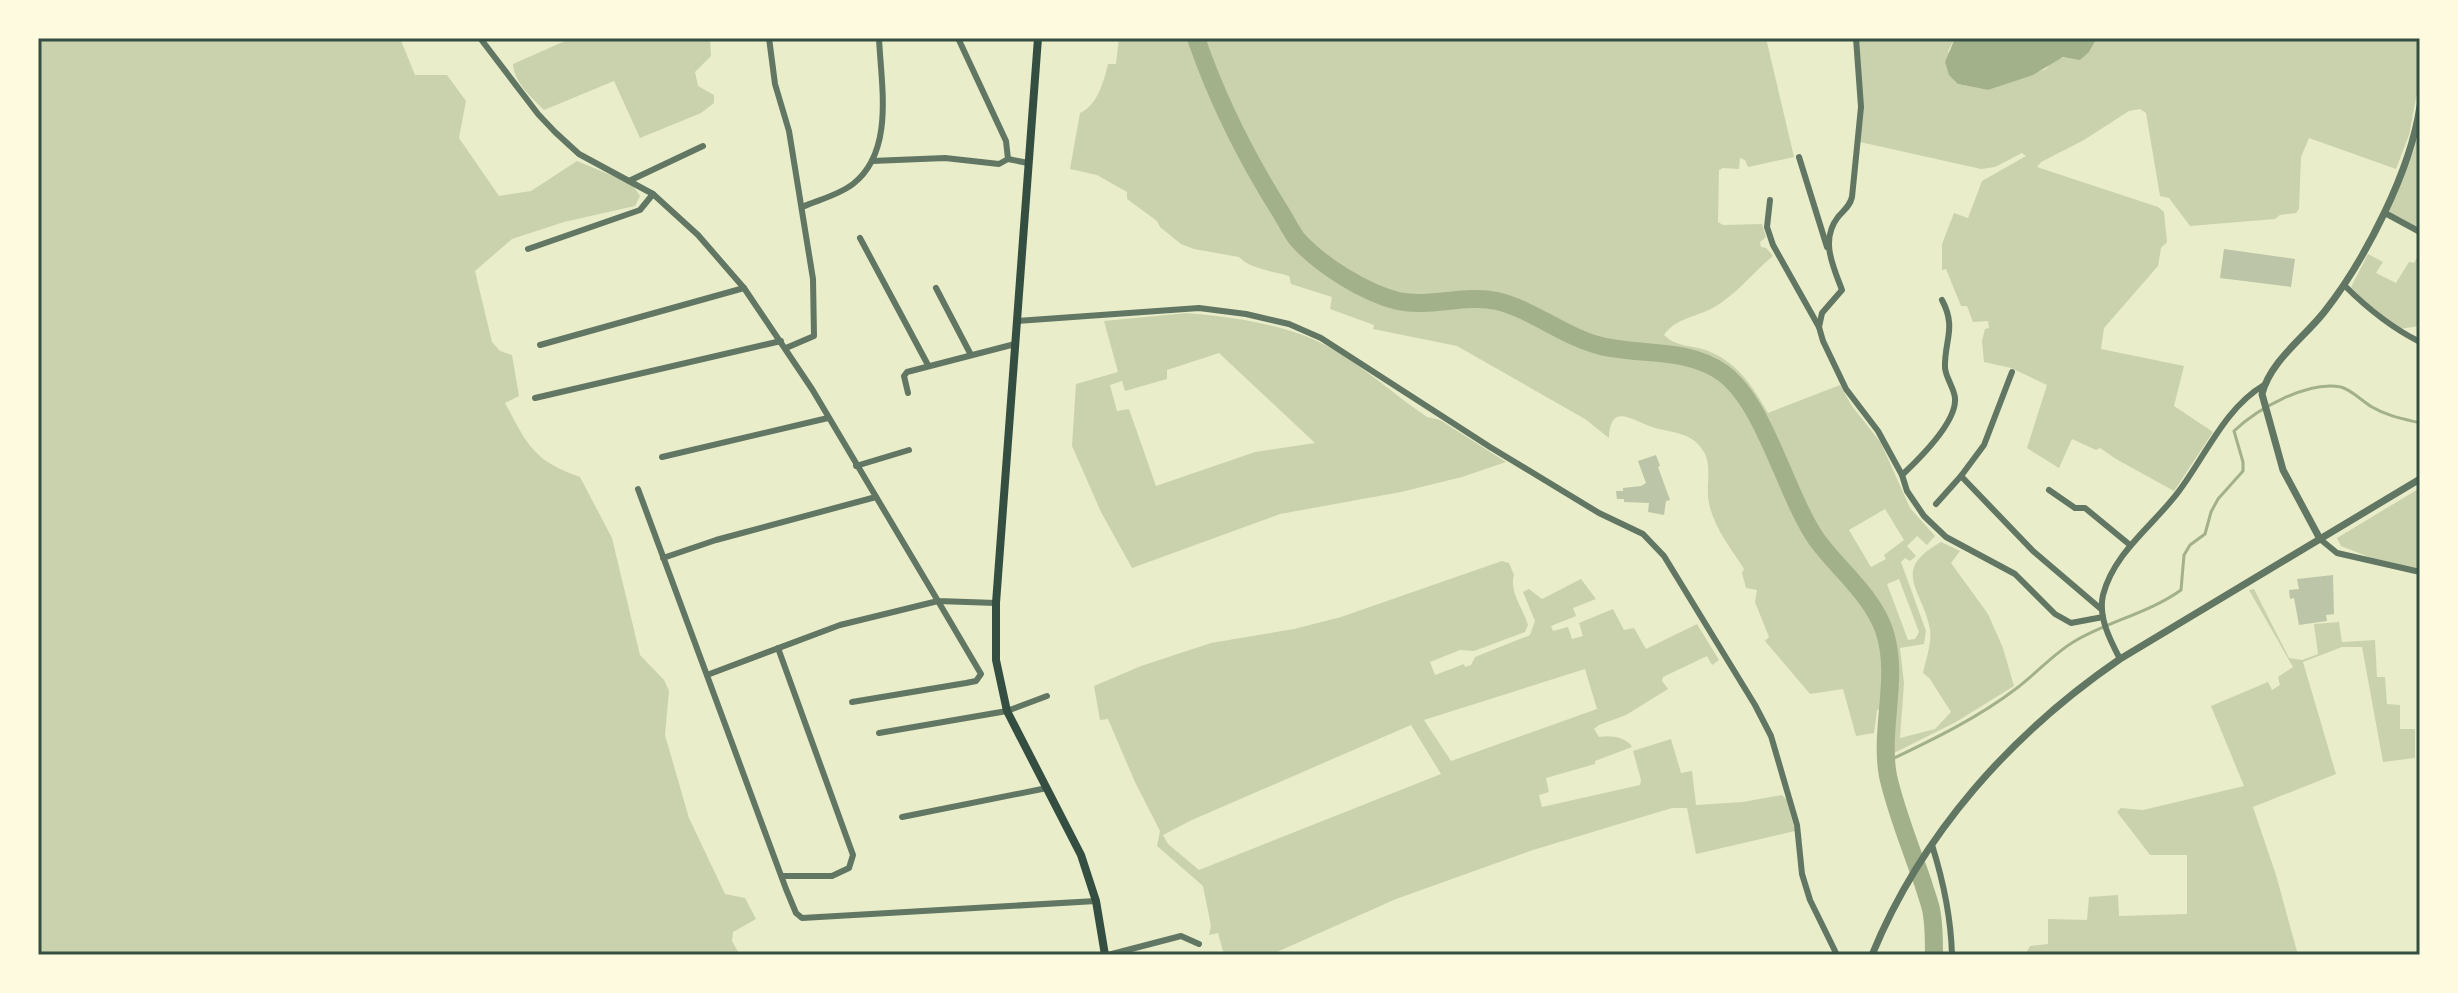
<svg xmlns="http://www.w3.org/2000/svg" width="2458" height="993" viewBox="0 0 2458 993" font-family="Barlow,sans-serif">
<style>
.green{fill:#cad2ad;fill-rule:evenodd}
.water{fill:#a3b18a}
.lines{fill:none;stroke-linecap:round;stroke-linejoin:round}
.stream{stroke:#a3b18a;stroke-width:3}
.river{stroke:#a3b18a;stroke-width:18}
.building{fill:#bcc5a7}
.minor{stroke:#617663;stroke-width:6}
.tertiary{stroke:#617663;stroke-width:7}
.secondary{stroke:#344e41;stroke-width:8}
.neatline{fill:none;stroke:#344e41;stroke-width:3}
</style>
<rect width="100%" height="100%" fill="#e9edc9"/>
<g class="green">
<path d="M38,38h362l15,37h32l19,26 -7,37 40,58 32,-5 46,-30 55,23 8,12 -5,10 -71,16 -52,17 -37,32 17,71 8,9 12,4 7,41 -14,7c23,42 27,57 75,74l32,61 28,117 24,25 5,11 -4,44 24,83 36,76 20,4 11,21 -23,13 -1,9 8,14h-702z"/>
<path d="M565,38h145l1,18 -16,16 3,14 16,9v8l-13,10 -61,25 -26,-57 -70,29c-13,-13 -30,-28 -31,-46l52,-23z"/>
<path d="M1119,38h647l28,119 -46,10 -3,-7 -5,-2 -1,11 -16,-1 -4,2 -1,52 5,3 39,-1 4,13 -6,5 1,5 5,1 7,8c-22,18 -38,41 -64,54 -16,7 -35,10 -45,25 12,12 27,10 42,15 31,12 46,35 62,63l72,-28 12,21 29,37 29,65 25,28 -8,9 -10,-9 -10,10 9,10 -6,5 -5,-3 -4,4 25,69 -2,13 -24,4 4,35 -4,55 35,-9 16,-17 -21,-33 -7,-6c3,-14 9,-30 7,-44 -8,-41 -40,-58 11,-87l19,9 -9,12 37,51 15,34 11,38 -58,36 -64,32c-4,-45 10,-90 -8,-133 -14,-35 -45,-57 -65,-87 -6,-9 -9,-19 -14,-28 -3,-7 -9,-13 -13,-20 -24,-44 -34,-100 -82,-124 -51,-26 -108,-1 -156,-43l-6,1 -61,-25 -71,5 -77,-30 -40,-32 -33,-52 -5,-13 -4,-1c-2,19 15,31 25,46 4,7 6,15 11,21 24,31 77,68 117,68 12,0 25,-4 36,-5 19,-2 43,-2 61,3 31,8 61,34 93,44 38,11 82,2 117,25 49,32 62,120 95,166 11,17 27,30 40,45 33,38 38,77 29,124l-4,1 -3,23 -18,3 -13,-47 -33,5 -45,-53 4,-4 -14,-35 2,-12 -11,-2 -4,-15 2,-4c-14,-22 -33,-45 -36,-72 -1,-13 3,-31 -3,-43 -12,-23 -31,-20 -53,-27 -20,-7 -42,-25 -43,11l-24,-19 -128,-73 -84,-17 1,-4 -44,-16 2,-12 -41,-13 -2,-8c-16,-5 -39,-7 -50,-19l-45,-8 -13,-5 -21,-17 -3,-6 -30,-22v-7l-30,-17 -27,-6 10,-56c17,-7 24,-32 28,-49h8zM1885,509l19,31 -20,15 2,4 -15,8 -22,-37zM1899,579l20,53 -4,7 -7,1 -21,-56z"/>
<polygon points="1858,38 1955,38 1948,51 1958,84 1988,90 2046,69 2053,60 2089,52 2097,38 2417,38 2420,77 2409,135 2396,169 2309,138 2301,157 2299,209 2296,213 2280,215 2275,219 2190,226 2169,198 2160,196 2146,113 2140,109 2129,111 2084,140 2041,162 2037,167 2158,207 2164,212 2167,242 2161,248 2158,266 2104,328 2101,349 2184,366 2174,406 2213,432 2174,491 2116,459 2100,448 2096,450 2072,439 2059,468 2027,448 2047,385 2011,368 1984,362 1982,341 1985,329 1989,328 1988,321 1973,322 1967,306 1961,306 1946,269 1942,270 1942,244 1954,213 1968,218 1982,181 2026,156 2022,153 1995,167 1981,169 1860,142"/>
<polygon points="2420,128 2420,231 2390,216 2389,211 2414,150"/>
<polygon points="2420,252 2420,326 2399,329 2362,299 2351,287 2368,254 2383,262 2376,273 2396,283 2409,262 2414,263"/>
<path d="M1187,313c46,4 97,11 138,32 36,19 68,49 102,72l13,3 66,42 -44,15 -61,15 -121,22 -148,54 -31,-56 -29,-66 4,-62 42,-12 -14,-51zM1219,353l96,90 -60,9 -99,34 -27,-77 -12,2 -7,-26 12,-4 3,10 42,-12v-9z"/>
<polygon points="2420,488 2420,570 2379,561 2341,546 2337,538"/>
<path d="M1502,561l7,2 5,12c-5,17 9,33 14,50l-3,7 -51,19 -14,-1 -30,12 5,13 29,-11 1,3 6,-2 4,-8 55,-22 5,-14 -12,-29 6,-3 13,10 39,-20 15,20 -23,9 3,8 -25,10 2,5 15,-4 4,12 11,-3 -4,-13 34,-14 11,21 10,-2 12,21 51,-25 22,36 -7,5 -5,-9 -44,21 -1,4 6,8 -42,26 -27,10 -5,4 5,8c10,-2 28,0 33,10l-37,14v3l-49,14 3,14 -10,3 3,12 98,-22 1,-5 -8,-29 38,-12 10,34 11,-2 4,34 47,-3 39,-7 5,5 8,31 -99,23 -9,-46h-15l-139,42 -137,49 -126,56h-46l-6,-22 -9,2 2,-9 -8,-40 -46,-40 3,-15 -25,-49 -27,-63 -8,1 -6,-34 47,-20 70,-23 83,-14 47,-12zM1585,669l12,40 -146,52 -27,-41zM1411,725l30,49 -242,96 -31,-26 -5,-9 29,-15z"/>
<polygon points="2254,589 2289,658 2302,660 2318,654 2314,624 2339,622 2342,642 2375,640 2377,677 2385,677 2387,704 2400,705 2400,729 2415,729 2415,758 2383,762 2362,647 2342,647 2303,662 2336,774 2253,807 2276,875 2298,955 2025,955 2030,946 2048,944 2048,919 2087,920 2089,897 2118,895 2119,916 2187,914 2187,855 2150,855 2117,812 2121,808 2143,810 2244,786 2211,706 2268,682 2272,690 2280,685 2278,677 2293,667 2249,590"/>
</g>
<polygon class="water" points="1955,38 2097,38 2089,52 2080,60 2063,57 2033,75 1988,90 1958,84 1949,75 1945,62"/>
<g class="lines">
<path class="stream" d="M1888,761c44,-21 90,-43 129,-73 20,-15 37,-35 58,-47 34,-20 74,-28 106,-51l3,-35 6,-10 15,-11 6,-22 7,-13 25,-28v-9l-9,-31c23,-22 74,-51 107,-44 11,3 22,15 31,20 15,9 32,12 48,16"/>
<path class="river" d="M1196,38c21,61 50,119 84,173 6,9 10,19 17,28 23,26 68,54 101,62 33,7 66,-7 99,0 37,9 67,36 104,45 40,10 86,1 122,27 43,32 62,121 94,167 22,30 54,54 67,90 16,47 -5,98 4,146 8,36 23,72 35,107 3,11 8,22 9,32 2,13 2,27 2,40"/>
</g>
<g class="building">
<polygon points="2224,249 2295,259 2291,287 2220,278"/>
<polygon points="1656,455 1660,466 1658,467 1670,500 1666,501 1664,515 1648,512 1649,503 1624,502 1624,499 1617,499 1616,491 1623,491 1623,488 1641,486 1646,483 1638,461"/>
<polygon points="2333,575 2334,614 2326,615 2327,621 2299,625 2294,598 2290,599 2289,590 2299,589 2297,579"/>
</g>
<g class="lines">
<g class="minor">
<polyline points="480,38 538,114 555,132 579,154 653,194 698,235 744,288 812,389 938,601 996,603"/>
<polyline points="769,38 775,84 789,131 813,279 814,336 786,348"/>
<polyline points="958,38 1006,141 1008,159 1028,163"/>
<path d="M1856,38l5,69 -9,90c-2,9 -8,13 -14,20 -18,23 -5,49 4,73l-20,23 -3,14 4,14 23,48 32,42 24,44 5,16 17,25 22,21 69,37 40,40 16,9 32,-6"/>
<polyline points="1799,157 1827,247"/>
<polyline points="872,161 945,158 999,164 1008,159"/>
<polyline points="631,180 703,146"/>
<polyline points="1770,200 1767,227 1773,245 1819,327"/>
<path d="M802,207c16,-7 37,-12 51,-23 42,-33 28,-99 26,-146"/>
<polyline points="2385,213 2420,232"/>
<polyline points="860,238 928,365"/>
<polyline points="528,249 640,210 653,194"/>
<path d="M2345,286c23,23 45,41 75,56"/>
<polyline points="936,288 971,355"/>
<polyline points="1017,321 1199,308 1246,314 1289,324 1321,338 1490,447 1599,513 1643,534 1664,556 1755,705 1771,736 1797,825 1802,874 1810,900 1837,955"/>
<polyline points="540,345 744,288"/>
<polyline points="2012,372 1984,445 1961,476 2033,551 2101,609"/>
<polyline points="908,393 904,376 907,372 1015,344"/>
<polyline points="535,398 781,341"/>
<polyline points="662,457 828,418"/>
<polyline points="856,466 909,450"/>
<path d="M1902,475c16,-15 55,-53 53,-77 -1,-10 -9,-20 -10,-30 -1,-27 12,-40 -3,-68"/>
<polyline points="638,489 786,889 796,913 802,918 1096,901"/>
<polyline points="2049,490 2075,508 2085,508 2130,545"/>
<polyline points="1936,504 1961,476"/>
<polyline points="2320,539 2337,553 2420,572"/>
<polyline points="663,558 716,540 876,497"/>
<polyline points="778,648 853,855 849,868 832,876 782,876"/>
<path d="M2120,659c-10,-19 -22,-42 -17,-64 11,-43 51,-70 76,-104 27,-36 46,-83 85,-106"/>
<polyline points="707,675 840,625 938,601 981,674 976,681 966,683 852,702"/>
<polyline points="879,733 1007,711 1047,696"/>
<polyline points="902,817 1047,788"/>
<path d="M1932,845c11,35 19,73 20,110"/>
<polyline points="1108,955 1181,936 1199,944"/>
</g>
<g class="tertiary">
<path d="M2320,539l-37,-69 -21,-76c8,-33 43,-57 63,-83 40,-51 86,-141 95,-205"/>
<path d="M1872,955c50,-122 140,-222 248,-296l300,-180"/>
</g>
<polyline class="secondary" points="1038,38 996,603 996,660 1007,711 1081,855 1096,901 1105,955"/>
</g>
<rect width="2458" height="993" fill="none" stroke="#fefae0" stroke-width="80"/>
<rect x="40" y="40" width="2378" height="913" class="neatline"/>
</svg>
